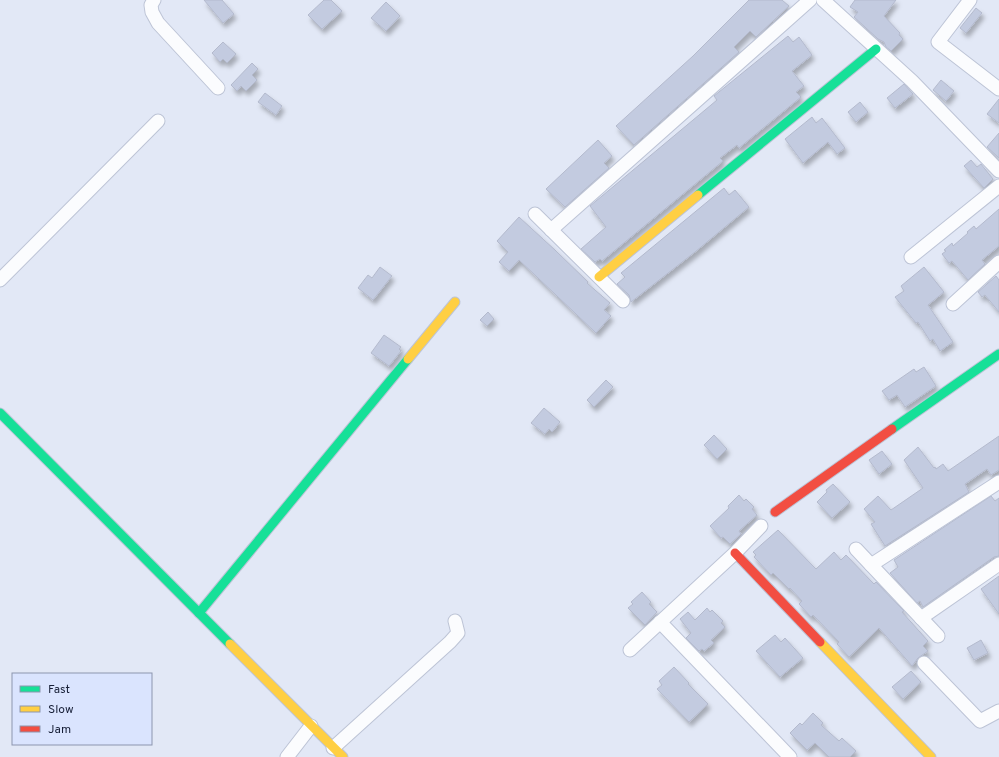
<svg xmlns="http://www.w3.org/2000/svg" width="999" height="757" viewBox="0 0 999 757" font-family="Overpass,sans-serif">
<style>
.building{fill:#c3cbe0;stroke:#b4bacd;filter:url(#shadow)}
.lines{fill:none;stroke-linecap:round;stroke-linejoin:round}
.street-casing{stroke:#bdc4d6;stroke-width:15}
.fast-casing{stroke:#bdc4d6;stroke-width:11}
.slow-casing{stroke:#bdc4d6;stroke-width:11}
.jam-casing{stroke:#bdc4d6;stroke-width:11}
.street{stroke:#fbfcfe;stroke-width:13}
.fast{stroke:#16e098;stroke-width:9}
.slow{stroke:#ffcf43;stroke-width:9}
.jam{stroke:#f24e42;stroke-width:9}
</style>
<defs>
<filter id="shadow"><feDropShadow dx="2.5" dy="4.5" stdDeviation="2" flood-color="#0004"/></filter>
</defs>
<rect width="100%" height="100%" fill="#e2e8f6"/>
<g class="building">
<polygon points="204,0 222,0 234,14 223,23"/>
<polygon points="324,0 331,0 342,11 322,29 308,15"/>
<polygon points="749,0 782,0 789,6 756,37 750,31 734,47 739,52 634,145 616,126 693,56"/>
<polygon points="855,0 896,0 884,16 900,33 899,35 903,39 891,51 886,47 884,42 878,39 854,17 858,12 850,7"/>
<polygon points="386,2 400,16 386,31 371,18"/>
<polygon points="976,8 982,13 966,33 960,28"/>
<polygon points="788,36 793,42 799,37 812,55 792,71 804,86 796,92 801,97 739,148 737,145 720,158 723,161 602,261 600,259 595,262 581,249 606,227 590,206 717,100 714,96"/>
<polygon points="223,42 236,54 227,63 223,59 220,62 212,53"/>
<polygon points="252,63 258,69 252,75 257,80 246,91 241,86 237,91 231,85"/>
<polygon points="941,80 954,91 946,101 933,90"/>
<polygon points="904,84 913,94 895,108 887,98"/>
<polygon points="265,93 282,106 276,115 258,102"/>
<polygon points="999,99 999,123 987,114"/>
<polygon points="860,102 868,112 856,122 848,112"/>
<polygon points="812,117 816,123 822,118 845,148 837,154 828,142 803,163 785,139"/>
<polygon points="999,133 999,158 987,147"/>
<polygon points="598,140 612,156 604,163 609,168 565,207 546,189"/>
<polygon points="971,160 977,167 981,164 993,179 984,188 964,166"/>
<polygon points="724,188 729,195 735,190 749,207 695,252 631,302 629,295 617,284 625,277 621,273"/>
<polygon points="999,209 999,246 982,260 985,264 968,280 952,261 949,263 942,254 946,251 944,250 952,243 953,246 968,233 967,232 974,226 976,229"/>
<polygon points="519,217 555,250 588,282 587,283 610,303 604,310 611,316 596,333 519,260 509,271 499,262 508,252 497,241"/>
<polygon points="380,267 392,276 373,300 358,288 368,275 372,278"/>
<polygon points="924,267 944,292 928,305 953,342 940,351 933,339 930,341 918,322 916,323 895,297 904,291 901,286"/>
<polygon points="996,276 999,280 999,312 985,295 982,297 978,292"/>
<polygon points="488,312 494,319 487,326 480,320"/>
<polygon points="384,335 401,347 399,349 401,351 389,366 371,353"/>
<polygon points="924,367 936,386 905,407 897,395 889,400 882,391 914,369 916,372"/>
<polygon points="606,380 613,387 594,407 587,400"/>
<polygon points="544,408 560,422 552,432 549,429 545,434 531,423"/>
<polygon points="714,435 727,449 717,459 704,445"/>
<polygon points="999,436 999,470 991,475 987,469 965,484 969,492 885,546 871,524 875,522 864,509 878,496 891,510 923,488 904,460 918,447 934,468 935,467 936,469 943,464 948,471"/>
<polygon points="882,451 892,464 879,474 869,460"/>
<polygon points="833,484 850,502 832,518 817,502 827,492 826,490"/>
<polygon points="739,495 744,501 746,499 754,507 752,509 757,515 739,531 741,534 730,544 723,537 721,538 710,526 729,508 728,506"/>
<polygon points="991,496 995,501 999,498 999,556 994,557 923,607 920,601 917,603 890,573 898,567 894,560"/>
<polygon points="778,530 816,569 834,552 841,560 846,555 874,584 876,582 904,611 902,612 928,641 923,646 928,651 918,658 912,666 879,628 849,657 837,644 839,642 813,615 811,617 799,604 802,601 790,588 789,589 773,573 771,575 754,557 756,555 753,552"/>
<polygon points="999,576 999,614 981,589"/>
<polygon points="642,592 651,602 649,604 657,612 645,625 628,608 633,604 631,602"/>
<polygon points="707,608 710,612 712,610 723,621 721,623 725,627 711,640 714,643 704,651 702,649 699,651 686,638 691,633 680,619 688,612 695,620"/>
<polygon points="775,635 781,642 785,638 803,658 780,677 756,651"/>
<polygon points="981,640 988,653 974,660 967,648"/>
<polygon points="674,667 689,683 688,684 708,704 689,722 657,689 662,685 659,681"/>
<polygon points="911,671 921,682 903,699 892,687"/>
<polygon points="813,713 823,723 821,725 839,741 842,738 856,751 850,757 829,757 815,743 807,750 790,733 800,723 802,725"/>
</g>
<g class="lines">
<g class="street-casing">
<g id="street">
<polyline points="154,0 151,5 152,12 158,23 218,88"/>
<polyline points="823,0 912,81 999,171"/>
<polyline points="970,0 938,42 999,89"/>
<polyline points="535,214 623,301"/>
<polyline points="551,230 810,0"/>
<polyline points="911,257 999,186"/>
<polyline points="0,280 158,121"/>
<polyline points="953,304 999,262"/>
<polyline points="856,549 938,636"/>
<polyline points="871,565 999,482"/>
<polyline points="921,618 999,564"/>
<polyline points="660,622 790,757"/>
<polyline points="630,650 735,553 761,526"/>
<polyline points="924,663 980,721 999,711"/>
<polyline points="333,748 450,642 458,633 455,621"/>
<polyline points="287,757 311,726"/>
</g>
</g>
<g class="fast-casing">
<g id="fast">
<polyline points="698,195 876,49"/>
<polyline points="0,413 230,644"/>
<polyline points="892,429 999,354"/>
<polyline points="199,613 408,359"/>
</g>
</g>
<g class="slow-casing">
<g id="slow">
<polyline points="599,277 698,195"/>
<polyline points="408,359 455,302"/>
<polyline points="820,642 931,757"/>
<polyline points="230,644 343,757"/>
</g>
</g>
<g class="jam-casing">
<g id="jam">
<polyline points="775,512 892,429"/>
<polyline points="735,553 820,642"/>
</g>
</g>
<use href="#street" class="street"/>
<use href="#fast" class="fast"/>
<use href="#slow" class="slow"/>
<use href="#jam" class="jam"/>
</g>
<rect x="12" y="673" width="140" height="72" fill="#dae4fe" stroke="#8c95ae"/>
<rect x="20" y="686" width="20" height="6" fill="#16e098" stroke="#8c95ae"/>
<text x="48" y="693" font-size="12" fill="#171f37">Fast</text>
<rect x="20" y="706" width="20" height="6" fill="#ffcf43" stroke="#8c95ae"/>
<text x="48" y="713" font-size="12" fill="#171f37">Slow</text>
<rect x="20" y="726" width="20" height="6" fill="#f24e42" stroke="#8c95ae"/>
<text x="48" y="733" font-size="12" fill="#171f37">Jam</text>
</svg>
